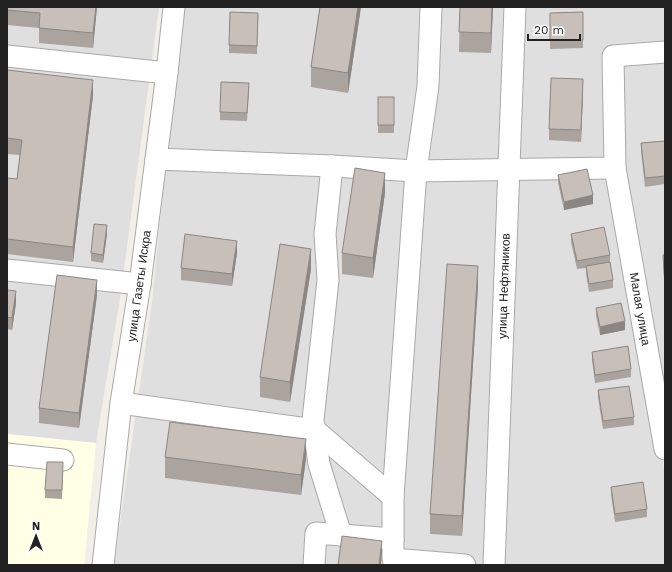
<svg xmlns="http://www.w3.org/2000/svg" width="672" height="572" viewBox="0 0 672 572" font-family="'Work Sans',sans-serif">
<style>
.residential{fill:#e0dfdf}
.education{fill:#ffffe5}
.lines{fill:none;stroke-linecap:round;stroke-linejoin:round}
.minor-casing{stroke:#a9a9a9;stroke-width:23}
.minor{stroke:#fff;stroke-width:21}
.wall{fill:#aba49e}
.shaded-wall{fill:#8b8681}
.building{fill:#c7bfb8;stroke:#8b8681}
.labels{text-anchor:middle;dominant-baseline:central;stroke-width:3.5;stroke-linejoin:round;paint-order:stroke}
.street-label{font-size:12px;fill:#222;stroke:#fff}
</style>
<rect width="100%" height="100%" fill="#f2efe9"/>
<g class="residential">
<polygon points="7,7 159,7 120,299 96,443 7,434"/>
<polygon points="181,7 510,7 489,565 114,565 152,302"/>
<polygon points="517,7 665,7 665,47 609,52 612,166 511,166"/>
<polygon points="665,56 665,427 620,170 618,60"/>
<polygon points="513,171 612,172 665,474 665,565 497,565"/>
</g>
<polygon class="education" points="7,434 96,443 84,565 7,565"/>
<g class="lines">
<g class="minor-casing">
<g id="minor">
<polyline points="431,7 428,86 416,171 393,497 393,559 465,565"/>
<polyline points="7,56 167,73"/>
<polyline points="156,159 332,166 416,171 615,168 613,56 665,52"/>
<polyline points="332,166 325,234 328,280 313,420 319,464 341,535"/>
<polyline points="615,168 665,449"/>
<polyline points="7,270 140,284"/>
<polyline points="121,403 315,430 393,497"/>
<polyline points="7,454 63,460"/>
<polyline points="103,565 121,403 140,284 167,73 174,7"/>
<polyline points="314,565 316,533 393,539"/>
<polyline points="494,565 515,7"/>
</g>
</g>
<use href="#minor" class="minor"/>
</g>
<g class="wall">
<polygon points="7,7 97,7 93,48 39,43 39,28 7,25"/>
<polygon points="320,7 361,7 348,93 311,87 311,67"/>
<polygon points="460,7 493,7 491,53 459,52"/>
<polygon points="583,12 583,48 550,49 550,13"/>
<polygon points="258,13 257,54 229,53 229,45"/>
<polygon points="7,70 93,95 73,262 7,254 7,178 17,179 20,155 7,154"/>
<polygon points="249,91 247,121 220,120 220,112"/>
<polygon points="583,91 581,142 549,140 549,129"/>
<rect x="378" y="97" width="16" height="36"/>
<polygon points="665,141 665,184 645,187 641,151 641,143"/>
<polygon points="558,175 593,204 564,210 558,183"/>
<polygon points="385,193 373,278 342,274 342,253"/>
<polygon points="107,234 103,263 91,261 91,253"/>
<polygon points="571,234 610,255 610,262 613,280 613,288 589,292 586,274 586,268 577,269 571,242"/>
<polygon points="237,253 232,286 181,280 181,268"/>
<polygon points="665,254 665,293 663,263 663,255"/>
<polygon points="311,269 290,402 260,397 260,377"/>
<polygon points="478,286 462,536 430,534 430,514"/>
<polygon points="7,290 16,303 12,330 7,329"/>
<polygon points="97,295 79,428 39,423 39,408"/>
<polygon points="596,308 625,330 600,335 596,316"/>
<polygon points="592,352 631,369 631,377 595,383 592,360"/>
<polygon points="598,390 634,417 634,425 603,429 598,398"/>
<polygon points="165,457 306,459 301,495 165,478"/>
<polygon points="63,471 62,499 45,498 45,490"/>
<polygon points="611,487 647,509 647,517 615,522 611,495"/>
</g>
<g class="shaded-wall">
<polygon points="96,7 97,7 93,48 93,33"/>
<polygon points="358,7 361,7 348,93 348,73"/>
<polygon points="492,7 493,7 491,53 491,33"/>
<polygon points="583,79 583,91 581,142 581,130"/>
<polygon points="93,80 93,95 73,262 73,247"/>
<polygon points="385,173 385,193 373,278 373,258"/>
<polygon points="593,195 593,204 564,210 564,202"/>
<polygon points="107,225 107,234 103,263 103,255"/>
<polygon points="237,241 237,253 232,286 232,274"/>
<polygon points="311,249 311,269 290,402 290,382"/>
<polygon points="478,266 478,286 462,536 462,516"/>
<polygon points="97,280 97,295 79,428 79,413"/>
<polygon points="16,291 16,303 12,330 12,318"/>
<polygon points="625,321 625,330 600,335 600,327"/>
<polygon points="306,439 306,459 301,495 301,475"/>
<polygon points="382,541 382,553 381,565 379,565"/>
</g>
<g class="building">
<polygon points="7,7 96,7 93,33 39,28 40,13 7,10"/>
<polygon points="320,7 358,7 348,73 311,67"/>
<polygon points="460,7 492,7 491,33 459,32"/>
<polygon points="230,12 258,13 257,46 229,45"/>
<polygon points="583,12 583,40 550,40 550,13"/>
<polygon points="7,70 93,80 73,247 7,239 7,178 17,179 22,140 7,138"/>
<polygon points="551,78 583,79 581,130 549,129"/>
<polygon points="221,82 249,83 247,113 220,112"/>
<rect x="378" y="97" width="16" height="28"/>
<polygon points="665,141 665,176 645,178 641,143"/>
<polygon points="355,168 385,173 373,258 342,253"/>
<polygon points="587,169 593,195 564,202 558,175"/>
<polygon points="94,224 107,225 103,255 91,253"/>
<polygon points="604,227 610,255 577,261 571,234"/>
<polygon points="185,234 237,241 232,274 181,268"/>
<polygon points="280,244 311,249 290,382 260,377"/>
<polygon points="665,254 665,285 663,255"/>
<polygon points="610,262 613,280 589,284 586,266"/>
<polygon points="447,264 478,266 462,516 430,514"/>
<polygon points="57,275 97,280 79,413 39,408"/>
<polygon points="7,290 16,291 12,318 7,317"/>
<polygon points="621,303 625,321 600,327 596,308"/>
<polygon points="628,346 631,369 595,375 592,352"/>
<polygon points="629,386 634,417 603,421 598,390"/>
<polygon points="170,422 306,439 301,475 165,457"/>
<polygon points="47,462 63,462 62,490 45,490"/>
<polygon points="643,482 647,509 615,514 611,487"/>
<polygon points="342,536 382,541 379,565 338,565"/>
</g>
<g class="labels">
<g class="street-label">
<text transform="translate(139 286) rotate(-82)">улица Газеты Искра</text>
<text transform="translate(504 286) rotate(-88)">улица Нефтяников</text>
<text transform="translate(640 309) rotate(80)">Малая улица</text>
</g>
</g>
<rect width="672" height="572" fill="none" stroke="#222222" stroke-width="16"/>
<g transform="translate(36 536)" stroke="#ffffff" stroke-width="3" paint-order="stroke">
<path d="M0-3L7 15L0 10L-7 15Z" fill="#222222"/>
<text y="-6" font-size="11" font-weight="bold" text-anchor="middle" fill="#222222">N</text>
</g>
<path d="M528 34v6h52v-6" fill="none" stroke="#222222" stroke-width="2"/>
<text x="534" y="34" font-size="12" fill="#222222" stroke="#ffffff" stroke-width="3" paint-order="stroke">20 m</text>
</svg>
